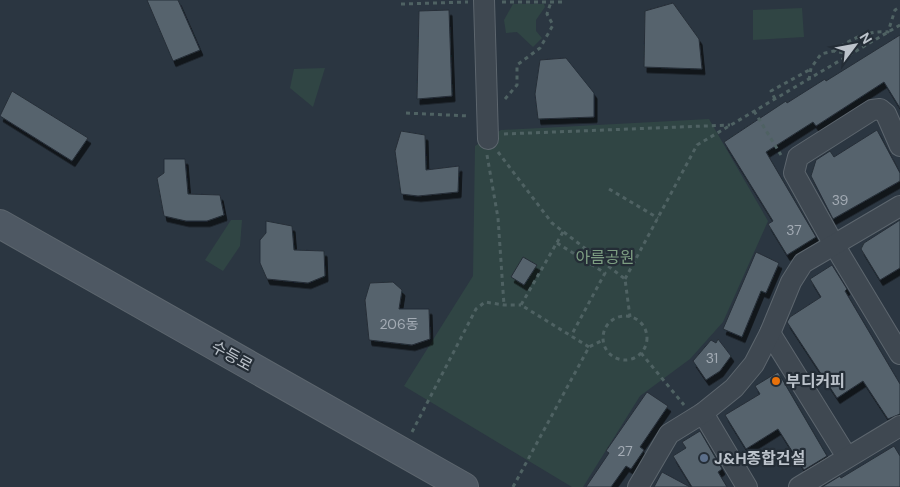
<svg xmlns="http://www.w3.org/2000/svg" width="900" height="487" viewBox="0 0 900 487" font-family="'DM Sans','Noto Sans KR',sans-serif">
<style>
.green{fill:#304544}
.building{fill:#57636d;stroke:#262f38;filter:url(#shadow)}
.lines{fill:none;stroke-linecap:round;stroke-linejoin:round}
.street-casing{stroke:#5d666e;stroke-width:22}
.secondary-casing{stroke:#5d666e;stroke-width:30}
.path{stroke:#4f6263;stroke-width:3;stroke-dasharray:4 4;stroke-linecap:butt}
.street{stroke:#3f4851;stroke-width:20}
.secondary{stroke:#4e5863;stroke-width:28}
.food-dot{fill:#e8710a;stroke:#242d36;stroke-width:2}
.service-dot{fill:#5c6f8a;stroke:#242d36;stroke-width:2}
.labels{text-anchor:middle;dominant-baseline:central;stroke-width:4.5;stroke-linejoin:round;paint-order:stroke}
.number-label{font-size:14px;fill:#a3abb4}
.park-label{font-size:16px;fill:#7d9e82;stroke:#242d36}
.street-label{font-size:16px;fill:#bcc3cb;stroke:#242d36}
.poi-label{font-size:16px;font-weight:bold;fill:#bcc3cb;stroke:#242d36;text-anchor:start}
</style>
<defs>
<filter id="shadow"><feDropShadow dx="3" dy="5.5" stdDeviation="0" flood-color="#0009"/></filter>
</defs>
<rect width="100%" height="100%" fill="#2b3641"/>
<g class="green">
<polygon points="513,4 544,4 545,7 536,20 536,31 542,38 533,47 517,32 506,33 504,20"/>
<polygon points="802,8 804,37 753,40 753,10"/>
<polygon points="325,68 313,107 290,88 294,69"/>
<polygon points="709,119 768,221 723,322 690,359 640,396 583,487 572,487 404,386 473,276 475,146 501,130"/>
<polygon points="231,220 242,220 240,246 223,271 205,260"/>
</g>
<g class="building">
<polygon points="147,0 178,0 200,50 173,61"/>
<polygon points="673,3 699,39 702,69 644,67 645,11"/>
<polygon points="449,10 452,96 417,99 419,11"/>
<polygon points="900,35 900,108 884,82 816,126 813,122 766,152 816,237 787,255 768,224 773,221 724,142 786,101 787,103 825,79 826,81"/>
<polygon points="566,58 594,93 594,117 538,119 535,94 540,60"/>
<polygon points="12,91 88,138 72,161 0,116"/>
<polygon points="877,130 900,173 900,181 833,219 811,176 816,160 830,151 834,157"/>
<polygon points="401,131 425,135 426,170 459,166 458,192 418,196 401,194 395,151"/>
<polygon points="164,159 185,159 188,194 220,195 224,215 207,221 186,221 164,216 157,178 164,173"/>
<polygon points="900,220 900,268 880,280 861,249 864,243"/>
<polygon points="266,221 292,226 294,250 324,251 325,276 308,283 267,279 260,263 260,240 266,233"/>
<polygon points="756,252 779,263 766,293 761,291 742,337 723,329"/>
<polygon points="523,257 537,265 524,285 511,277"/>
<polygon points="832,265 847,289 845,291 900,384 900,414 888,419 863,381 837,398 787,322 790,317 821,297 810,279"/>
<polygon points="393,282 402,290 399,309 429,309 430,339 412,345 369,340 365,300 370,283"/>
<polygon points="718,339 731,356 720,371 706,380 693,361 711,340 716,343"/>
<polygon points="778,372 827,456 804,470 778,429 746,449 725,415 760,394 755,386"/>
<polygon points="647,392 668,406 640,447 644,450 631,469 626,466 611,487 586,487 609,453 606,451"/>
<polygon points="700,431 722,469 718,472 727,487 692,487 673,456 686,448 682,442"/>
<polygon points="894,446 900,456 900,487 822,487 840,476 841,478"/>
<polygon points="662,472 690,487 654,487"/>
</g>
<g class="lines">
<g class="street-casing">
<g id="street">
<polyline points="484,0 488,139"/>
<polyline points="900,146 886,114 880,109 872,110 798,157 794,173 833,243 900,354"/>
<polyline points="770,333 847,457"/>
<polyline points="703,413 747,487"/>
<polyline points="638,487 669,434 703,413 734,388 754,364 770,333 791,282 803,263 900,206"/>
<polyline points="799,487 900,426"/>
</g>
</g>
<g class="secondary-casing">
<polyline id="secondary" points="0,224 464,487"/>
</g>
<g class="path">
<polyline points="502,2 566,2"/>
<polyline points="401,4 468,2"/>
<path d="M834,51c15,-11 34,-21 54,-19l7,-22 5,-3"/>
<polyline points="809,80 811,68 821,54 834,51 850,54"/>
<polyline points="505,99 517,85 517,65 540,48 553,25 547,14 551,2"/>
<polyline points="775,99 771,91 811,69"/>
<polyline points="754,111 781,155"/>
<polyline points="406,113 469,116"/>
<polyline points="504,134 730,125"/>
<polyline points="498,152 552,223 625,279 630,317"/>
<polyline points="487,155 498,218 504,305"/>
<polyline points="609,189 658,218"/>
<polyline points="563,232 521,305 589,347"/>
<polyline points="557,243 605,273 571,336"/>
<polyline points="625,279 697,145 900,25"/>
<circle cx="625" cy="338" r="22"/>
<polyline points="641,353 684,405"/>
<polyline points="412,432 476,309 485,302 504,305 521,305"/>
<polyline points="513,487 589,347 603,340"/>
</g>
<use href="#street" class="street"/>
<use href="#secondary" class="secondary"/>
</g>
<circle class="food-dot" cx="776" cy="381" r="5"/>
<circle class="service-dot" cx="704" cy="458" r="5"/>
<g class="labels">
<g class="number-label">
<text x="840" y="200">39</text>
<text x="794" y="230">37</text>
<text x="399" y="324">206동</text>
<text x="712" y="358">31</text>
<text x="625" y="451">27</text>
</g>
<g class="park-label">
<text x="605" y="257">아름공원</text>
</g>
<g class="street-label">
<text transform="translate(232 356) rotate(29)">수등로</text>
</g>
<g class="poi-label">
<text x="786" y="381">부디커피</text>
<text x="714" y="458">J&amp;H종합건설</text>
</g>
</g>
<g transform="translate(855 45) rotate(58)" stroke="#242d36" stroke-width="4" paint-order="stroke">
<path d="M0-4L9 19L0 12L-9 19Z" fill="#bcc3cb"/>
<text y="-8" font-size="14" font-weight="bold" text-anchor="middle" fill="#bcc3cb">N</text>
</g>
</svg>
